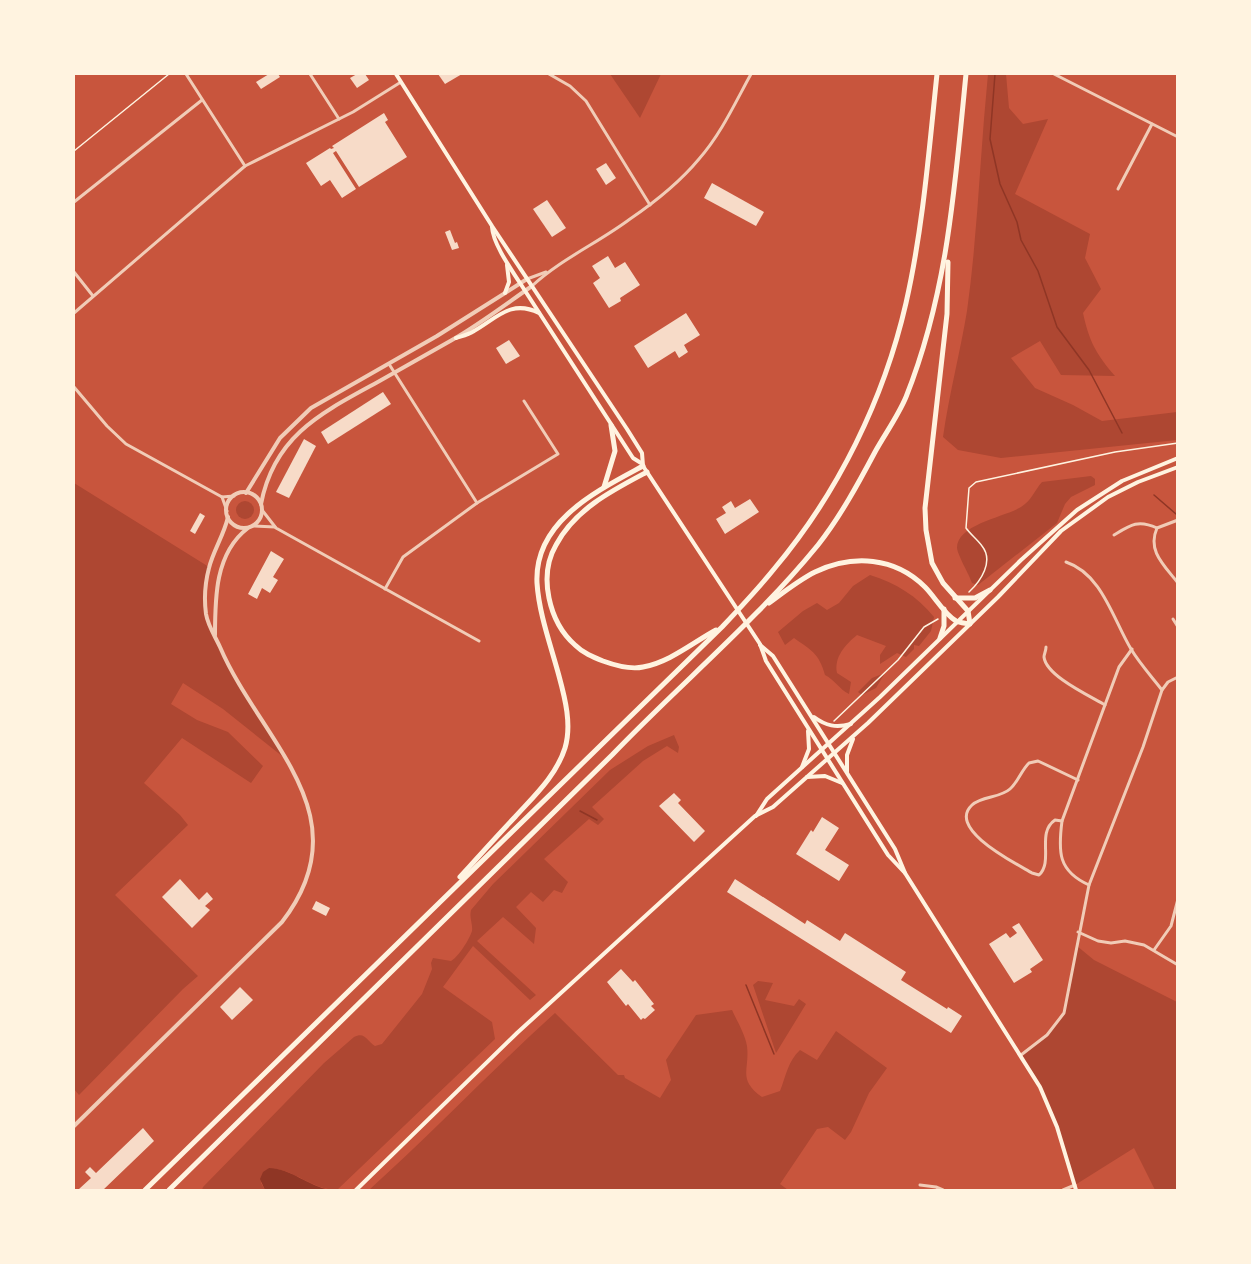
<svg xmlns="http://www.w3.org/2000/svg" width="1251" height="1264" viewBox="0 0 1251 1264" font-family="Arial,sans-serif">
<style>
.green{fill:#ae4732}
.water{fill:#8f3625}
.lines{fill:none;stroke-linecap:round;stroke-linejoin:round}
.stream{stroke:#8f3625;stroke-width:1.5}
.building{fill:#f7dbc8}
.path{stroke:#fff3e0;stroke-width:1.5}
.minor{stroke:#f1ccb7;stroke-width:3}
.tertiary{stroke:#f1ccb7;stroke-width:4}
.secondary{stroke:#fff3e0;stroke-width:4}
.motorway{stroke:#fff3e0;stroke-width:5}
</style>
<rect width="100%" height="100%" fill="#c8553d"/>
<g class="green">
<polygon points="610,74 661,74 640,118"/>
<path d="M988,74h18l3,34 14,16 25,-5 -33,75 75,40 -5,24 16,31 -18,24c6,28 13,41 32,63l-54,-1 -21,-34 -29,17 24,30 38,17 29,16 75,-9v28l-176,18 -43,-8 -15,-13c6,-42 17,-84 24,-126 11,-79 13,-158 21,-237z"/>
<path d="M1091,476l4,3v6l-24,12 -6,7 -8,19 -79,62 -6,-2c-3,-9 -14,-27 -15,-35 0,-24 48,-31 64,-41 11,-7 13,-16 21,-25z"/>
<polygon points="74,483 209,567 206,582 206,615 224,657 287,760 223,709 183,683 171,704 197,720 228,732 263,766 251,783 182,738 144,783 180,815 188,825 115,895 198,976 183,989 79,1095 74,1089"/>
<circle cx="245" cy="510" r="9"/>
<path d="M870,575c26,8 47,21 64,42l-3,14 -12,15 -5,-1v4l-8,8 -9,-4 -17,11v-9l6,-9 -29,-11c-12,10 -23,22 -20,38l14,9 -2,12c-10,-5 -14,-14 -24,-19 -6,-22 -14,-25 -31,-37l-9,7 -7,-13 25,-21 14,-8 10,7 12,-7 14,-17z"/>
<polygon points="885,673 876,688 862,695 858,692 872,678"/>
<path d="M674,735l5,12 -1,6 -11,-7 -24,15 -51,46 12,12 -6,6 -9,-6 -45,40 24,23 -6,11 -8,-3 -11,12 -12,-10 -15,15 20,21 -2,16 -31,-27 -26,24 59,54 -6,5 -57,-54 -30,41 49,35 3,17 -158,151c-25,0 -42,-21 -68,-22l-8,15 4,7h-63l1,-3 121,-124 30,-26c11,-6 13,4 21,9l7,-2 40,-50 10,-25 -1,-6 2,-5 18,3c8,-5 18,-21 21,-30 1,-7 -3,-13 -1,-21l22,-26 117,-114 38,-24z"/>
<path d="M1077,946l17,14 83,42v188h-22l-21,-42 -59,37c-15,-48 -28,-86 -54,-130l26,-20 17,-22z"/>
<polygon points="758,981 773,983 765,1000 794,1006 799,999 806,1004 776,1053 753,985"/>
<path d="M732,1010c5,11 13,24 15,36 3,24 -10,33 15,51l18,-6c6,-15 8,-30 20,-41l17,10 19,-29 51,37 -18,25 -18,39 -6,8 -17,-13 -11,2 -37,55 8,6h-419c63,-57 122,-119 186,-177l63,62h6l1,3 35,20 11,-18 -5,-20 30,-45z"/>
</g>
<path class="water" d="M269,1168c23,1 39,18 61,22h-65l-5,-11 3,-7z"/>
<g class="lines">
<g class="stream">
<polyline points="995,74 990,139 1000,184 1017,222 1021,240 1038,271 1057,327 1089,370 1122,433"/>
<polyline points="1154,495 1176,514"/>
<polyline points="580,811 597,820"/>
<polyline points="746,985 774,1054"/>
</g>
</g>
<g class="building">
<polygon points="269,74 278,74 280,77 261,89 256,82"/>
<polygon points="357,74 365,74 369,80 357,88 350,78"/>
<polygon points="438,74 462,74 445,84"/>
<polygon points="384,113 388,120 385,122 407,157 359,187 336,151 333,153 356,189 342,198 330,180 321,186 306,163 330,148 331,149 334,148 332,146"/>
<polygon points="606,163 616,178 606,185 596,169"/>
<polygon points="712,183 764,212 756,226 704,198"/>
<polygon points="547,200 566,228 552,237 533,209"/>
<polygon points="450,230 455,243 457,242 459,248 452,250 445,232"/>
<polygon points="608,256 615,268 625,262 640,285 620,298 621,301 609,308 593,283 600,278 592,266"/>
<polygon points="686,313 700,335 684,345 688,352 679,358 675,351 648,368 634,346"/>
<polygon points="509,340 520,356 506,364 496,348"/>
<polygon points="383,392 391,404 328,444 321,432"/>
<polygon points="304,439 316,446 289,498 276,492"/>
<polygon points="750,499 759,512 725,534 716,519 726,513 722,507 731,501 735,508"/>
<polygon points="200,513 205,516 195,534 190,531"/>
<polygon points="271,551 284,559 273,577 278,580 270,593 262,588 257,599 248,594"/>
<polygon points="674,793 681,800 678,803 705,831 694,842 659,806"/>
<polygon points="822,817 839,828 825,850 849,865 839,881 796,854 811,830 813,832"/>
<polygon points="180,879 199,900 207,892 213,899 205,906 210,910 192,928 162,897"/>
<polygon points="735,879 805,924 807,920 840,941 845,933 906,972 901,980 947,1009 948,1007 962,1016 951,1033 727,892"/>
<polygon points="316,901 330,908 326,916 312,909"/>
<polygon points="1019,923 1043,960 1030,969 1032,972 1014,983 989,944 1006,933 1010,938 1017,933 1012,927"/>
<polygon points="621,969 633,982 635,980 654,1004 651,1006 655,1010 645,1019 643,1018 641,1020 628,1004 626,1006 607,982"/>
<polygon points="240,987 253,1000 232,1020 220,1007"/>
<polygon points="143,1128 154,1141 103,1190 80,1190 79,1189 91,1178 85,1172 90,1167 96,1173"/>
</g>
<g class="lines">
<g class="path">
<polyline points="74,151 169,74"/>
<path d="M969,592c12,-11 25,-31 13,-46 -5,-7 -11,-11 -16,-18l3,-40 7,-6 139,-30 63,-9"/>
<polyline points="834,721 898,660 924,627 938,619"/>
</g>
<g class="minor">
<polyline points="186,74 245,166"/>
<polyline points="310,74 339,119"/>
<polyline points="549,74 570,86 586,101 650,205"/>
<polyline points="1054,74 1178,137"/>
<polyline points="1118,189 1152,124"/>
<polyline points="74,202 202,100"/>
<polyline points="74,272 93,296"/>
<polyline points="527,279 546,272"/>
<path d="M532,286c29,-27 66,-43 98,-67 25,-17 49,-36 69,-60 22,-25 36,-56 52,-85"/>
<polyline points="74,313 245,166 353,112 401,82"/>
<polyline points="389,364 477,503"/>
<polyline points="74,387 107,426 126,444 222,497 234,496"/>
<polyline points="222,497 227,511"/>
<polyline points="262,510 276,528 479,641"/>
<path d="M1178,520l-21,8c-10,23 7,37 21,55"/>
<polyline points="254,526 275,527"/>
<path d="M1114,535c16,-10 24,-16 43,-7"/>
<path d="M1066,562c36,12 47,57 65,87 9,15 21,28 31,41"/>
<polyline points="385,589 403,557 477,503 558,454 524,401"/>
<polyline points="1173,619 1178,627"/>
<path d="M1046,647c0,4 -2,7 -2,10 2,19 46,39 61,48"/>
<path d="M1062,821l-7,-1c-19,13 -1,41 -16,55l-7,-2c-15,-9 -86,-44 -60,-68 10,-9 28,-7 38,-16 8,-7 11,-18 19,-26l9,-2 40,19"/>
<path d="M1089,885c-31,-14 -31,-33 -27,-64l57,-154 13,-18"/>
<polyline points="1078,932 1098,941 1111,943 1125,941 1144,945 1178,965"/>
<polyline points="1154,950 1171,926 1178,899"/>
<polyline points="1021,1055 1047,1035 1064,1013 1089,885 1143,747 1162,690 1168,682 1178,677"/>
<polyline points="920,1185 936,1187 943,1190"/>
<polyline points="1063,1190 1075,1185"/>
</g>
<g class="tertiary">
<circle cx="244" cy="510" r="18"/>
<polyline points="246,493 280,438 311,408 437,336 527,279"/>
<path d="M261,504c13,-68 60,-91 115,-121 25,-14 51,-29 76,-43 28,-16 54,-36 80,-54"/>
<path d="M215,635c0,-37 0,-82 33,-107"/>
<path d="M74,1126l208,-204c83,-107 -22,-181 -62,-275 -5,-11 -12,-21 -14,-33 -2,-15 -1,-31 3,-46 4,-17 15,-33 19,-51"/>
</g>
<g class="secondary">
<polyline points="396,74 492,226 627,429 642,453 643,466 760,644 766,661 888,855 905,873"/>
<path d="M492,227c1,17 19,42 28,56l113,175 8,5"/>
<polyline points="505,293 509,282 507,265"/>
<path d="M456,338c6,-2 12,-3 18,-7 23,-13 37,-32 65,-18"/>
<polyline points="760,645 773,656 895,849 905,873 1040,1087 1057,1127 1076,1190"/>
<path d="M814,717c12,9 22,11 37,7"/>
<polyline points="802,767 809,749 808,731"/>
<polyline points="847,772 847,755 853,739"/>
<polyline points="807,777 825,776 842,783"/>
<polyline points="756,816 767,799 880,697 1021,560 1077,510 1122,481 1178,458"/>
<polyline points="356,1190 517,1033 755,816 773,807 868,723 998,597 1061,531 1108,497 1138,482 1178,467"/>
</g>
<g class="motorway">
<path d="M647,472c-34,18 -72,37 -91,73 -18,31 -7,77 19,100 8,8 18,12 28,16 11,4 27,9 40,6 27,-5 49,-24 73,-37"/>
<polyline points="604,487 615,451 611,425"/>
<polyline points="955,598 975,598 990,590"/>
<path d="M769,603c15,-11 30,-23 46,-31 38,-18 80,-15 110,15 10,10 19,27 31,34 4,2 10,2 14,3l-2,-13 -25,-28 -11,-20 -6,-33 -1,-22 22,-194 1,-52"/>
<polyline points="940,638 944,626 944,609"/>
<path d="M460,877c18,-20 36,-40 55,-60 19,-21 41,-41 50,-69 7,-23 0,-50 -6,-72 -8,-30 -20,-62 -22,-93 -3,-62 60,-92 106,-117"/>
<path d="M145,1190l577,-563c18,-19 36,-38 52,-58 64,-76 110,-170 132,-266 17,-75 23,-153 31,-229"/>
<path d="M169,1190l443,-435c68,-71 144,-134 206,-210 22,-28 40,-61 57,-93 10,-18 23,-36 31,-55 42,-105 49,-213 60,-323"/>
</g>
</g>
<rect width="1251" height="1264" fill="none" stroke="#fff3e0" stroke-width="150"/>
</svg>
